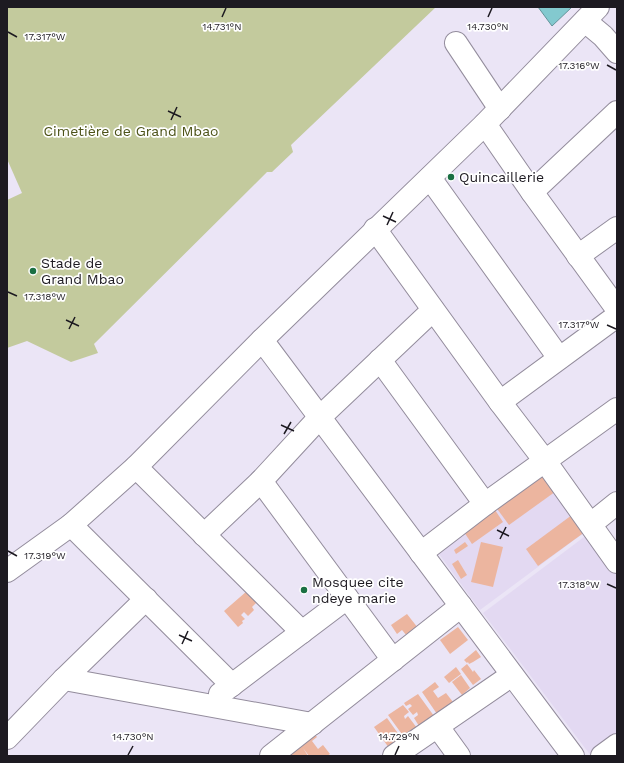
<svg xmlns="http://www.w3.org/2000/svg" width="624" height="763" viewBox="0 0 624 763" font-family="'Work Sans',sans-serif">
<style>
.built{fill:#e3d9f2}
.green{fill:#c3ca9d}
.water{fill:#83c9cf;stroke:#64949b}
.building{fill:#ecb59f}
.lines{fill:none;stroke-linecap:round;stroke-linejoin:round}
.minor-casing{stroke:#938c9c;stroke-width:24}
.minor{stroke:#fff;stroke-width:22}
.ticks{fill:none;stroke:#1d1a21;stroke-width:1.5}
.poi-dot{fill:#1a6f42;stroke:#fff;stroke-width:1.5}
.labels{text-anchor:middle;dominant-baseline:central;stroke-width:3.5;stroke-linejoin:round;paint-order:stroke}
.park-label{font-size:14px;fill:#4c5217;stroke:#fff}
.poi-label{font-size:14px;fill:#1d1a21;stroke:#fff;text-anchor:start}
.ticks-label{font-size:10px;text-anchor:middle;fill:#1d1a21;stroke:#fff;stroke-width:3.5;stroke-linejoin:round;paint-order:stroke}
</style>
<rect width="100%" height="100%" fill="#ebe5f6"/>
<g class="built">
<polygon points="545,469 589,529 480,610 436,550"/>
<polygon points="588,534 617,573 617,738 593,756 591,756 483,613"/>
</g>
<polygon class="green" points="7,7 436,7 291,145 293,152 272,172 267,172 94,344 98,353 71,362 27,341 7,348 7,200 22,193 7,159"/>
<polygon class="water" points="538,7 572,7 552,26"/>
<g class="building">
<polygon points="545,469 559,489 509,525 495,506"/>
<polygon points="495,510 503,522 472,544 464,532"/>
<polygon points="576,512 589,529 538,566 526,549"/>
<polygon points="465,542 468,546 456,554 454,550"/>
<polygon points="481,542 503,547 493,587 471,582"/>
<polygon points="458,560 467,575 461,579 452,564"/>
<polygon points="247,591 257,602 252,607 254,610 248,616 244,612 241,615 245,619 242,621 243,623 238,627 224,611"/>
<polygon points="407,614 418,628 407,636 402,630 397,634 391,625"/>
<polygon points="458,627 468,640 450,654 440,640"/>
<polygon points="476,650 481,657 473,662 469,664 468,662 467,663 464,660"/>
<polygon points="467,664 473,672 474,670 481,679 473,685 461,669"/>
<polygon points="456,667 461,674 449,683 444,677"/>
<polygon points="461,675 470,688 462,695 452,682"/>
<polygon points="435,682 439,687 433,691 438,698 446,693 453,702 437,714 422,692"/>
<polygon points="418,694 434,716 419,726 414,718 418,715 417,712 413,715 408,709 412,706 410,704 406,706 404,703"/>
<polygon points="403,705 409,712 404,716 405,719 408,716 417,728 404,737 388,715"/>
<polygon points="387,718 402,739 389,748 374,727"/>
<polygon points="313,732 317,737 312,741 318,749 323,745 330,754 327,756 309,756 303,748 308,756 284,756"/>
</g>
<g class="lines">
<g class="minor-casing">
<g id="minor">
<polyline points="585,21 603,36 617,52"/>
<polyline points="456,43 500,109"/>
<polyline points="485,124 532,192 617,309"/>
<polyline points="430,178 559,358"/>
<polyline points="532,192 617,112"/>
<polyline points="375,229 500,402 545,461 617,562"/>
<polyline points="578,256 617,228"/>
<polyline points="262,340 573,756"/>
<polyline points="380,360 485,504"/>
<polyline points="500,402 617,316"/>
<polyline points="136,467 302,632"/>
<polyline points="261,481 393,660"/>
<polyline points="591,524 617,503"/>
<polyline points="71,525 232,685"/>
<polyline points="204,535 261,481 320,417 433,310"/>
<polyline points="421,553 485,504 617,409"/>
<polyline points="7,571 71,525 136,467 262,340 485,124 598,7"/>
<polyline points="64,679 312,724"/>
<polyline points="220,694 347,598"/>
<polyline points="438,727 459,756"/>
<polyline points="7,738 64,679 146,599"/>
<polyline points="271,756 461,606"/>
<polyline points="394,756 512,675"/>
<polyline points="602,756 617,745"/>
</g>
</g>
<use href="#minor" class="minor"/>
</g>
<path class="ticks" d="M222,17l4,-9M488,17l4,-9M8,32l9,5M607,65l9,5M168,111l13,6M171,120l6,-13M383,216l13,6M387,225l6,-13M8,292l9,4M66,320l13,6M607,325l9,4M69,329l6,-12M281,425l13,6M284,434l7,-12M497,530l12,6M500,539l6,-12M8,551l9,5M607,584l9,4M179,635l13,6M182,644l6,-13M128,755l5,-9M395,755l4,-9"/>
<g class="poi-dot">
<circle cx="451" cy="177" r="4"/>
<circle cx="33" cy="271" r="4"/>
<circle cx="304" cy="590" r="4"/>
</g>
<g class="labels">
<g class="park-label">
<text x="131" y="131">Cimetière de Grand Mbao</text>
</g>
<g class="poi-label">
<text x="459" y="177">Quincaillerie</text>
<text x="41" y="263">Stade de<tspan x="41" dy="16">Grand Mbao</tspan></text>
<text x="312" y="582">Mosquee cite<tspan x="312" dy="16">ndeye marie</tspan></text>
</g>
</g>
<g class="ticks-label">
<text x="222" y="30">14.731°N</text>
<text x="488" y="30">14.730°N</text>
<text x="45" y="40">17.317°W</text>
<text x="579" y="69">17.316°W</text>
<text x="45" y="300">17.318°W</text>
<text x="579" y="328">17.317°W</text>
<text x="45" y="559">17.319°W</text>
<text x="579" y="588">17.318°W</text>
<text x="133" y="740">14.730°N</text>
<text x="399" y="740">14.729°N</text>
</g>
<rect width="624" height="763" fill="none" stroke="#1d1a21" stroke-width="16"/>
</svg>
